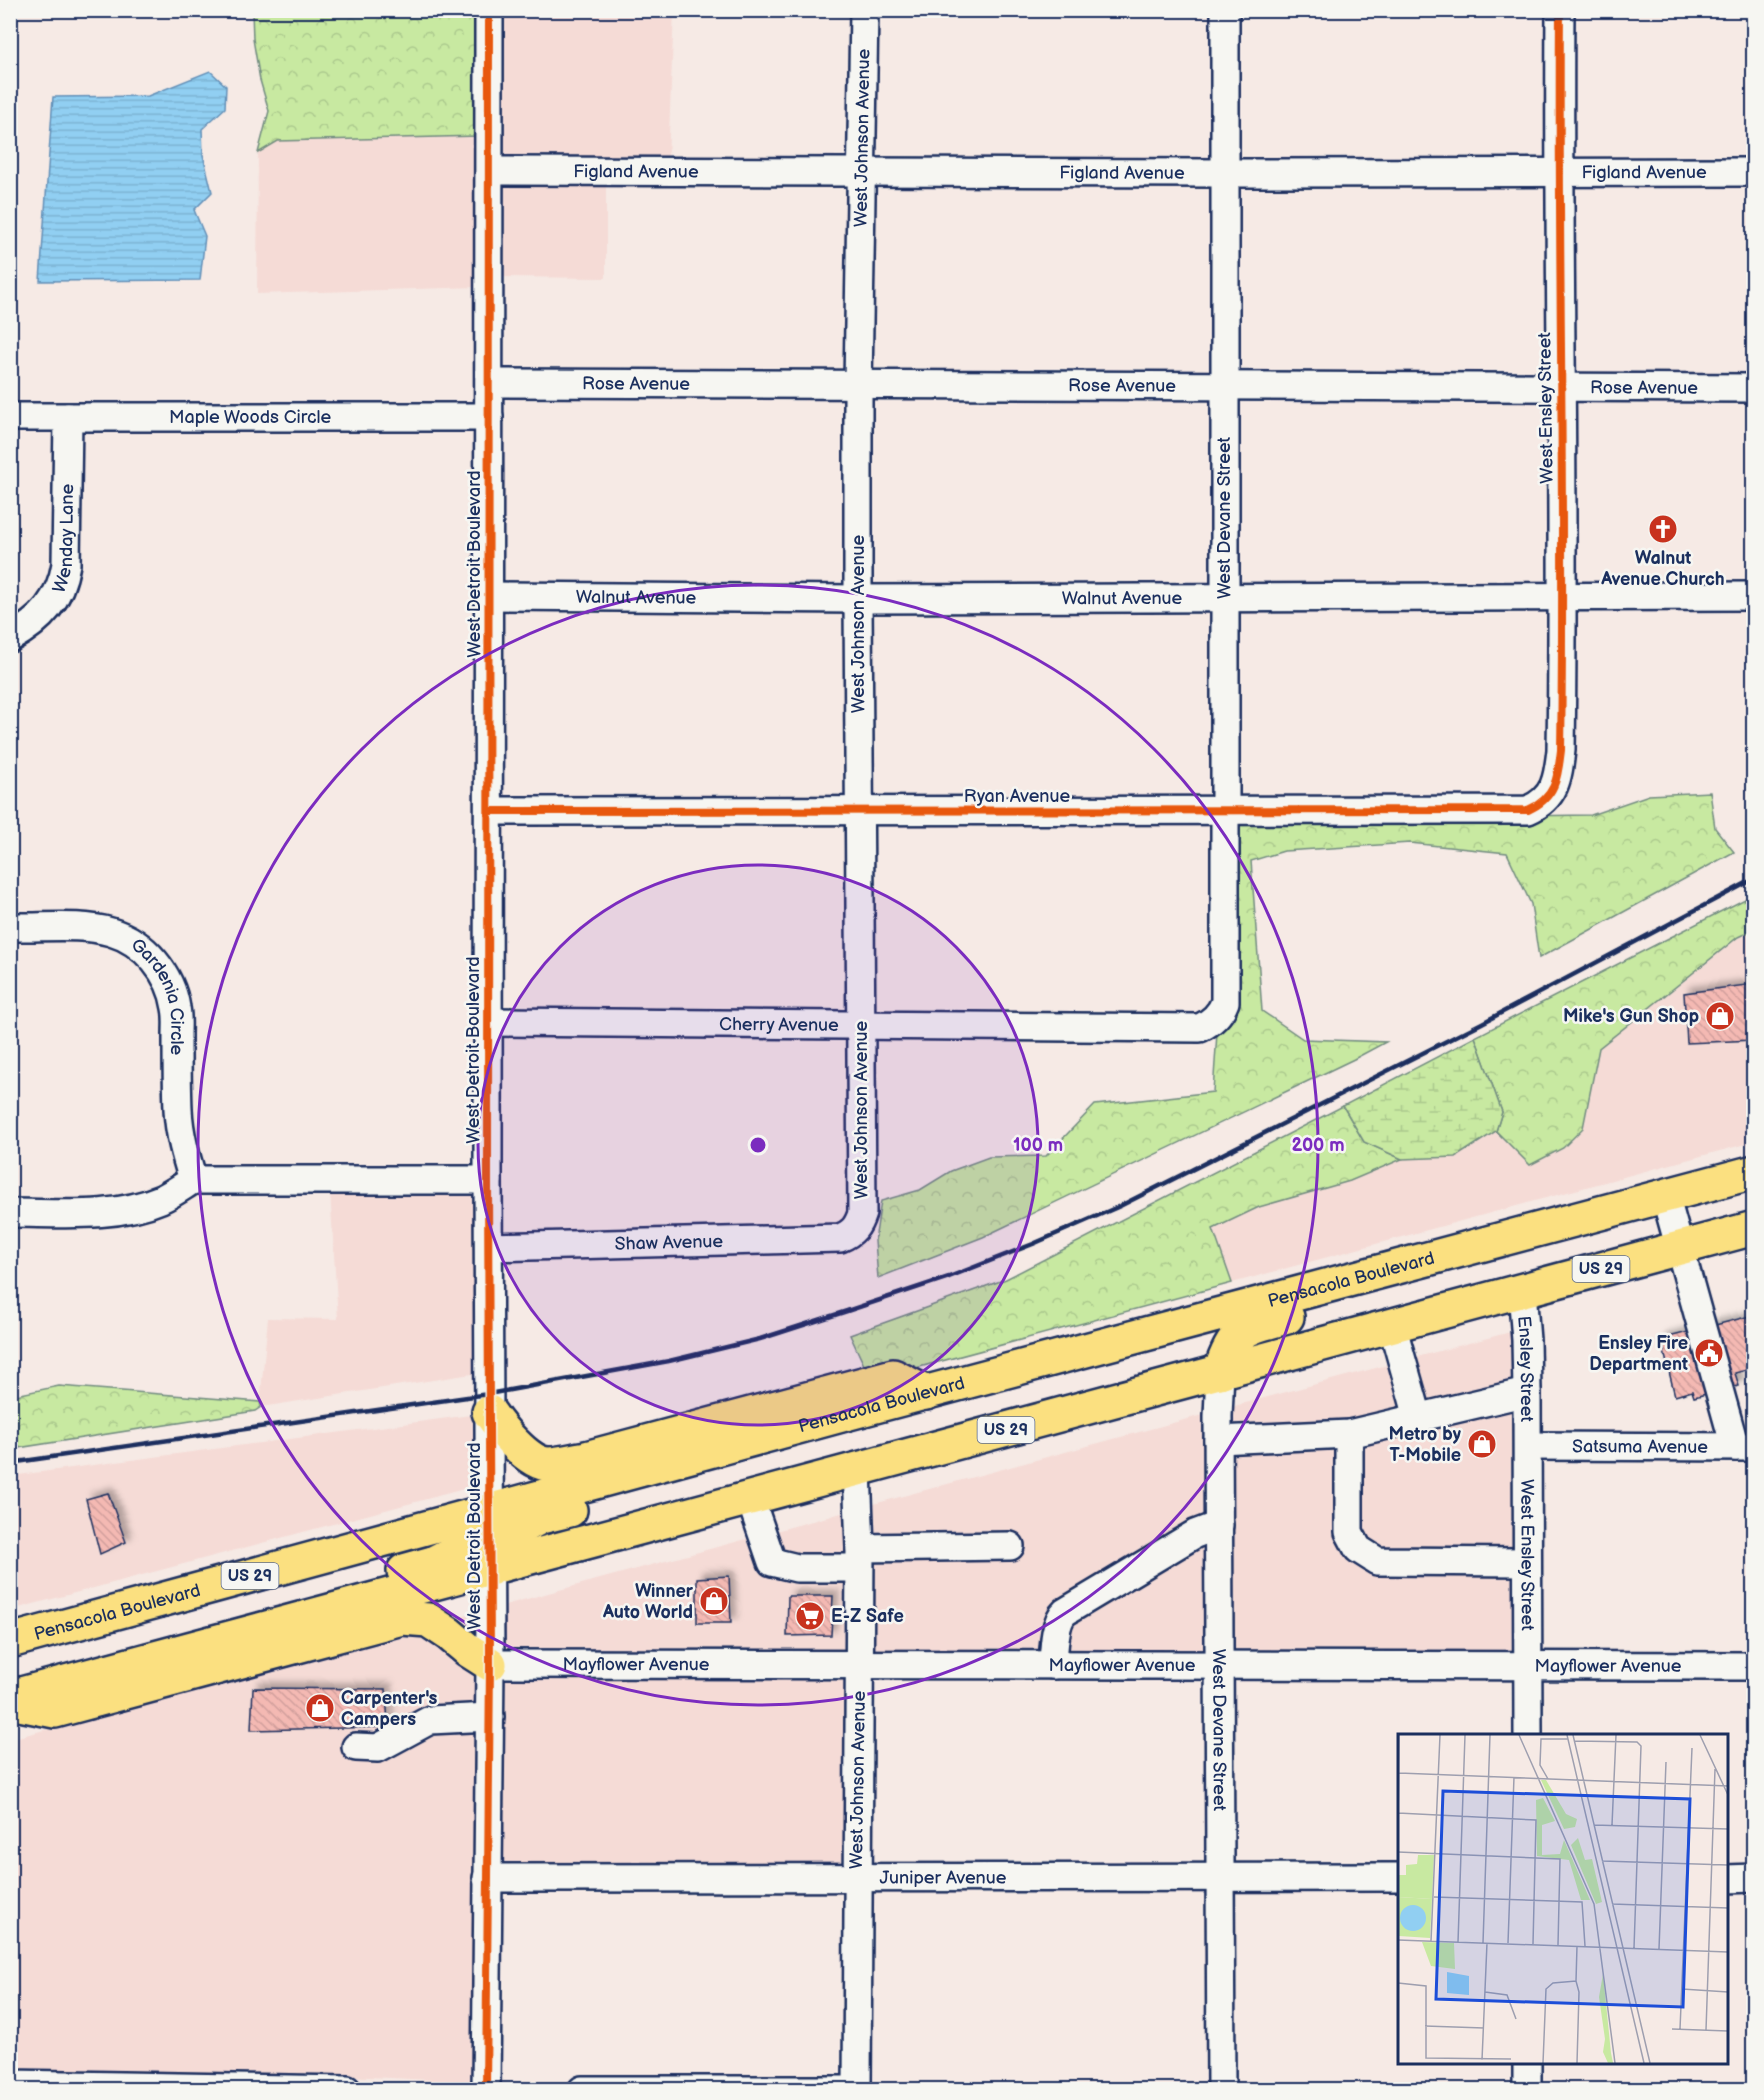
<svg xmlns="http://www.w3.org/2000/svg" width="1764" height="2100" viewBox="0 0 1764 2100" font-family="'Balsamiq Sans',sans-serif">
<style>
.built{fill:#f5dbd6}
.forest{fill:url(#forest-crowns);stroke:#728c80;stroke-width:1.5}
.wetland{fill:url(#wetland-marsh);stroke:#728c80;stroke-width:1.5}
.water{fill:url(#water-rules);stroke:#628fb7;stroke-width:1.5}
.building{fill:url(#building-back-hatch);stroke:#1b2f5e;stroke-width:1.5;filter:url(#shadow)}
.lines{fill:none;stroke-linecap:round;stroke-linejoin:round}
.minor-casing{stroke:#1b2f5e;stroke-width:32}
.highway-casing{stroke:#1b2f5e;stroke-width:38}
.minor{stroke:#f6f6f2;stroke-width:27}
.highway{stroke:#fbe080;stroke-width:33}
.rail{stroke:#1b2f5e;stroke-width:4.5}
.cycleway-casing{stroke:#f6f6f2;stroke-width:11}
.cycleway{stroke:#e8590c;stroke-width:8}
.ring{fill:none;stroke:#7b2cbf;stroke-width:3}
.labels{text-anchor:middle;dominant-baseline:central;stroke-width:5;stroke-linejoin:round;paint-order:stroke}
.shield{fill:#f6f6f2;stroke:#5d6b8a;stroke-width:1.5}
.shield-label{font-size:16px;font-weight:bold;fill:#1b2f5e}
.street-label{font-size:18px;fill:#1b2f5e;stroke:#f6f6f2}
.poi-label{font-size:18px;font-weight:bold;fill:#1b2f5e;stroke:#f6f6f2;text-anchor:end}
.inset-road{fill:none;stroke:#9e9faf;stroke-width:1.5}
.view{fill:#1d4ed8;fill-opacity:0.15;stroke:#1d4ed8;stroke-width:3}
.inset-edge{fill:none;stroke:#1b2f5e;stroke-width:3}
.centre{fill:#7b2cbf;stroke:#f6f6f2;stroke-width:3}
.ring-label{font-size:18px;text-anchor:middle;font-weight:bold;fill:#7b2cbf;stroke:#f6f6f2;stroke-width:5;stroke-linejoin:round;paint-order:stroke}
</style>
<defs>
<pattern id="forest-crowns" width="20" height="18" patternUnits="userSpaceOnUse" patternTransform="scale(1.5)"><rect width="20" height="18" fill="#c8e9a1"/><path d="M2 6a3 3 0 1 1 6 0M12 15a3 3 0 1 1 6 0" fill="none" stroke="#abc88d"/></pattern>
<pattern id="wetland-marsh" width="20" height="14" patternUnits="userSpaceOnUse" patternTransform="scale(1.5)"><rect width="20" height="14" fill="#c8e9a1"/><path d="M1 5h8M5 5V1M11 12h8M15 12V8" fill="none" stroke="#abc88d"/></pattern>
<pattern id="water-rules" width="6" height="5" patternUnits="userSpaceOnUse" patternTransform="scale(1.5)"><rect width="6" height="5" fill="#91cff2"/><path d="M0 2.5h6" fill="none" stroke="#7cb2d2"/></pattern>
<pattern id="building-back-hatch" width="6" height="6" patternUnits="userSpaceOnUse" patternTransform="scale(1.5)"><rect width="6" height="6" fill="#f4b9b3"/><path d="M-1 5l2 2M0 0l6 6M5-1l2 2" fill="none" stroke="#d19f9c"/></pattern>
<filter id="shadow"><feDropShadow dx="5.5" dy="-5.5" stdDeviation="3" flood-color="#0004"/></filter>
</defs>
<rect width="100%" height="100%" fill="#f6eae5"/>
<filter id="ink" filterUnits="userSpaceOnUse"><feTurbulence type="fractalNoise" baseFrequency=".0167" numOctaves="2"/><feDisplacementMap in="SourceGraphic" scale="12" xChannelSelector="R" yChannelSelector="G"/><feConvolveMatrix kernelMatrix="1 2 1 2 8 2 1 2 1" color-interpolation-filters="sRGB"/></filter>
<g filter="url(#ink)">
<g class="built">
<polygon points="500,11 674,11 668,161 501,162"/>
<polygon points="479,136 479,287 257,294 258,153 277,141"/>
<polygon points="501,180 606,180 606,278 500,277"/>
<polygon points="1753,930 1753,1142 1232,1283 1213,1230 1259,1207 1350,1181 1402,1159 1456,1157 1496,1131 1530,1165 1583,1128 1599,1048 1739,937"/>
<polygon points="477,1189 478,1373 261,1407 260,1402 268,1318 338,1319 330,1191"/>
<polygon points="1514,1331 1517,1655 1231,1656 1227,1408"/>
<polygon points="478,1414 479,1485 11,1610 11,1476"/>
<polygon points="1206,1414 1210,1665 870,1670 870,1505"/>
<polygon points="849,1511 849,1655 501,1655 501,1606"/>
<polygon points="479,1612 475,2082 347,2076 346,2080 11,2075 12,2051 11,1739"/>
<polygon points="501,1673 849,1674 847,1869 498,1869"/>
</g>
<g class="forest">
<polygon points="252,11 478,11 479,136 278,141 258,153 269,111 260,80 253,39"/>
<polygon points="1710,792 1715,828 1734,852 1539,958 1531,904 1507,853 1410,843 1284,851 1251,861 1262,1011 1303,1039 1386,1042 1354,1059 983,1237 878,1278 875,1241 881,1201 920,1190 951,1171 989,1157 1046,1156 1095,1105 1213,1092 1217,1033 1227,1025 1225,1022 1235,820 1591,815 1649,795"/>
<polygon points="1753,895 1753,930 1738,937 1599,1048 1583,1128 1563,1148 1530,1165 1496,1131 1502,1112 1475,1037"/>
<polygon points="1343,1106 1364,1142 1402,1159 1350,1181 1259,1207 1213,1229 1232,1283 871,1380 850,1335 1006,1279"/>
<polygon points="59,1386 260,1402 261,1407 255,1411 11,1449 11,1396"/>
</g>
<polygon class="wetland" points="1475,1037 1502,1112 1496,1131 1456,1157 1402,1159 1364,1142 1343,1106"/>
<polygon class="water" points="210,71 226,86 225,108 202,129 203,155 212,192 194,210 205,236 200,280 40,281 53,97 148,96"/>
<g class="building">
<polygon points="1754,984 1754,1040 1687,1043 1684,993"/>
<polygon points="1754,1315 1754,1368 1735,1373 1739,1386 1694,1397 1692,1391 1675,1396 1661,1339"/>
<polygon points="108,1493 126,1542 100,1554 86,1499"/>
<polygon points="729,1576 731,1623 697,1623 697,1578"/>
<polygon points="788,1596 833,1596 831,1635 787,1636"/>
<polygon points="253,1688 386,1689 388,1727 251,1730"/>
</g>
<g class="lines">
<g class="minor-casing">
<g id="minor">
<path id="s1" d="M490,171l736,2 528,-1"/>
<path id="s2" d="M490,383l1264,5"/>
<path id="s3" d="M10,417h479"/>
<path id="s4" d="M490,596l368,3 896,-3"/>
<path id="s5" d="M10,638c32,-18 50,-38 56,-74l2,-147"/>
<path d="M489,811l1039,-1c28,-12 30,-33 33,-60 4,-247 -3,-493 -1,-740"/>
<path id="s6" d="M10,927c33,1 70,-4 101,5 34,10 60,42 65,76 2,9 1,19 1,27 0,25 0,49 1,74 1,25 8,48 15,71 -10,6 -21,14 -32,19 -47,20 -101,14 -151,14"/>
<path id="s7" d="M488,1022l712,6c12,-6 20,-13 25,-26v-992"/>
<polyline points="193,1180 488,1180"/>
<polyline points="1665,1195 1735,1447"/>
<path id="s8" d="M489,1247l351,-9c13,-5 18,-12 22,-25l-4,-614v-214l6,-375"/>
<path id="s9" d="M1522,1291l4,49 1,52 1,344"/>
<polyline points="1392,1325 1418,1417"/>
<path id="s10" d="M1220,1372l-2,44 3,674"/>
<polyline points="1349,1434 1349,1532 1358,1549 1377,1561 1527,1562"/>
<polyline points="1218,1440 1349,1434 1527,1392"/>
<path id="s11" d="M1528,1446l223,1"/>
<polyline points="857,1470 860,1548 857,2090"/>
<polyline points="750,1498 772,1562 797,1568 859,1568"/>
<polyline points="860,1548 1010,1546"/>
<path id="s12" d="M490,1664l1264,2"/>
<path d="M1053,1665c1,-14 1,-43 12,-53l130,-78 24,-9"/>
<polyline points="356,1747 378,1748 430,1720 490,1717"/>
<path id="s13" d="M487,1878l913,-1"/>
<polyline points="1726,1879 1754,1878"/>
<polyline points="10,2084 347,2090"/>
<polyline points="486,2090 490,1664 488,1180 489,10"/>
<polyline points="582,2090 849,2090"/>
<polyline points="1527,2090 1527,2062"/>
</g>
</g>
<g class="highway-casing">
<g id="highway">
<path d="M1220,1372c15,-44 24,-43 67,-55"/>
<path d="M489,1412c11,16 38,51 59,52 12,0 26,-4 38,-6l307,-82 33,17"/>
<polyline points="490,1569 511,1533 541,1517 570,1510"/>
<polyline points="404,1571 433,1563 470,1544 490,1511"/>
<path id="s14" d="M10,1641l839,-228 905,-241"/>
<polyline points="10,1697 1754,1228"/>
<polyline points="10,1702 55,1711 402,1618 428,1620 449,1634 468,1650 490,1664"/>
</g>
</g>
<use href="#minor" class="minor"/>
<use href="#highway" class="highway"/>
<polyline class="rail" points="10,1463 488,1394 669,1361 760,1339 847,1311 949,1277 1033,1244 1120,1206 1482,1023 1754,879"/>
<g class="cycleway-casing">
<g id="cycleway">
<path d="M489,811l1039,-1c28,-12 30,-33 33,-60 4,-247 -3,-493 -1,-740"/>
<polyline points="486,2090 490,1664 488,1180 489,10"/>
</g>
</g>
<use href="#cycleway" class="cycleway"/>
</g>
</g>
<circle cx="758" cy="1145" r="280" fill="#7b2cbf" fill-opacity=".12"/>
<g class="ring">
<circle cx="758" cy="1145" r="280"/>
<circle cx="758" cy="1145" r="560"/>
</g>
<defs>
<g id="church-disc" transform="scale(1.5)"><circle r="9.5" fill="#c8321e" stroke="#f6f6f2"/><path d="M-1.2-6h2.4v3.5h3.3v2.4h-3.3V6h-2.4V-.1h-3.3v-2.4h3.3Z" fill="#fff"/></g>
<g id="shop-disc" transform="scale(1.5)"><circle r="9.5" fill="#c8321e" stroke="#f6f6f2"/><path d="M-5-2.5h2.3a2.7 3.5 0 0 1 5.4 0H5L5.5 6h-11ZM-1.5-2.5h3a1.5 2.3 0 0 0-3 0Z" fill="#fff"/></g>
<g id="civic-disc" transform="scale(1.5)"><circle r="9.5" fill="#c8321e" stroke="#f6f6f2"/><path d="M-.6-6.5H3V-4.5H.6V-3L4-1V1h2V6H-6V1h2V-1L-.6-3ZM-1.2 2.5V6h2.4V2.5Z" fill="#fff"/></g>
<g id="supermarket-disc" transform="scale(1.5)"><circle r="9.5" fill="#c8321e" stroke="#f6f6f2"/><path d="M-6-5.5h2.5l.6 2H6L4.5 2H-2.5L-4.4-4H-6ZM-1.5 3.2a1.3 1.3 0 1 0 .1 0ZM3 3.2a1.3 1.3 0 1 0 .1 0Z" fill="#fff"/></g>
</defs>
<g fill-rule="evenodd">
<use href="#church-disc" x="1663" y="529"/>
<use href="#shop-disc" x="1720" y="1016"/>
<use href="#civic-disc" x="1709" y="1353"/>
<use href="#shop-disc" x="1482" y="1444"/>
<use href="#shop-disc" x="714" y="1601"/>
<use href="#supermarket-disc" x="810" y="1616"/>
<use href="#shop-disc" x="320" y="1708"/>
</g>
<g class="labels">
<g class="shield">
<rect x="1572.5" y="1256" width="57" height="26" rx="4.5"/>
<rect x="977.5" y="1417" width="57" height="26" rx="4.5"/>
<rect x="221.5" y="1563" width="57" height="26" rx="4.5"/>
</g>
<g class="shield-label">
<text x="1601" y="1269">US 29</text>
<text x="1006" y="1430">US 29</text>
<text x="250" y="1576">US 29</text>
</g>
<g class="street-label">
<text stroke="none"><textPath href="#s8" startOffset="1461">West Johnson Avenue</textPath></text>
<text stroke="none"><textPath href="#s1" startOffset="146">Figland Avenue</textPath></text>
<text stroke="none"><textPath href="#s1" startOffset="1154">Figland Avenue</textPath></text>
<text stroke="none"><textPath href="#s1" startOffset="632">Figland Avenue</textPath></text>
<text stroke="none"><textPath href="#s2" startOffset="146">Rose Avenue</textPath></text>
<text stroke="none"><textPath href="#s2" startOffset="632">Rose Avenue</textPath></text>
<text stroke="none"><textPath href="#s2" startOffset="1154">Rose Avenue</textPath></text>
<text transform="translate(1546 408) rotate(-91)">West Ensley Street</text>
<text stroke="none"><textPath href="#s3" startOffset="240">Maple Woods Circle</textPath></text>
<text transform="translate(1224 518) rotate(-90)">West Devane Street</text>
<text stroke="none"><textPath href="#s5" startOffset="122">Wenday Lane</textPath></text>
<text transform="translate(474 564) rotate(-90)">West Detroit Boulevard</text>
<text stroke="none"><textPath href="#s4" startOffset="146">Walnut Avenue</textPath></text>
<text stroke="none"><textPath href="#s4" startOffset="632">Walnut Avenue</textPath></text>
<text transform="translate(858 624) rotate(-90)">West Johnson Avenue</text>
<text x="1017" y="796">Ryan Avenue</text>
<text stroke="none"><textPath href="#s6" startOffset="190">Gardenia Circle</textPath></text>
<text stroke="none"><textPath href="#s7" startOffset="291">Cherry Avenue</textPath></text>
<text transform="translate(473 1050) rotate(-90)">West Detroit Boulevard</text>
<text transform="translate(861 1110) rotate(-90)">West Johnson Avenue</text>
<text stroke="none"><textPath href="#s8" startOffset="180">Shaw Avenue</textPath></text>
<text stroke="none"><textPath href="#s14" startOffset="1389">Pensacola Boulevard</textPath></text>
<text stroke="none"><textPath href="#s9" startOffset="78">Ensley Street</textPath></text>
<text stroke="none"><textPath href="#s14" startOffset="903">Pensacola Boulevard</textPath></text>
<text stroke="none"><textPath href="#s11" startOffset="112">Satsuma Avenue</textPath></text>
<text transform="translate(474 1536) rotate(-90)">West Detroit Boulevard</text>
<text stroke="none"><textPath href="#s9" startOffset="264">West Ensley Street</textPath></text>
<text stroke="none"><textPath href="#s14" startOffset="111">Pensacola Boulevard</textPath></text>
<text stroke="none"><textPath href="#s12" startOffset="146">Mayflower Avenue</textPath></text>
<text stroke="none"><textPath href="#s12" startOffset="632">Mayflower Avenue</textPath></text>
<text stroke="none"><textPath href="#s12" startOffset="1118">Mayflower Avenue</textPath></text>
<text stroke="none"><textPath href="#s10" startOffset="358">West Devane Street</textPath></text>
<text transform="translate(858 1780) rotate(-89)">West Johnson Avenue</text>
<text stroke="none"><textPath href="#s13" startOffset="456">Juniper Avenue</textPath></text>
</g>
<g class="poi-label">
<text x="1663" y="558" text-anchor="middle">Walnut<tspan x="1663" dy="21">Avenue Church</tspan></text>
<text x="1699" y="1016">Mike's Gun Shop</text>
<text x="1688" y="1343">Ensley Fire<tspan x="1688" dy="21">Department</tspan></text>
<text x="1461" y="1434">Metro by<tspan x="1461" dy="21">T-Mobile</tspan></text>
<text x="693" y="1591">Winner<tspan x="693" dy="21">Auto World</tspan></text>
<text x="831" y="1616" text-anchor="start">E-Z Safe</text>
<text x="341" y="1698" text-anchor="start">Carpenter's<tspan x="341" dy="21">Campers</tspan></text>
</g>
</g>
<g transform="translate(1398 1734)">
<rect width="330" height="330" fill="#f6eae5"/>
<path d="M0,163l34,2 -2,39 -31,-2z" fill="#c8e9a1"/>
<path d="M143,46h5l20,34 11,5 -2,8 -11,2zM145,64l12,23 -13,4v30l18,-1 4,-14 26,60h-9l-12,-40 -32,-4 -1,-56zM180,104l7,22 7,-1 10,43 -6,2 -25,-59zM20,121h16l-2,44 -34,-2v-22h8v-10l11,-1zM24,208l32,1 1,26 -24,-3zM205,240l8,79 2,10h-5l-5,-11 2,-13 -6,-42z" fill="#c8e9a1"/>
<path d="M2 184a13 13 0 1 1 26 0a13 13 0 1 1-26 0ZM49,238l22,4v19l-22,-2z" fill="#91cff2"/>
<path class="inset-road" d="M121,1l75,169 21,159M169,1l77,328M175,1l77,328M302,1l28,60M177,7l62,1 4,4 -7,202M1,39l329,13M150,45l-8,-14 1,-26h27M0,79l138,7 -3,124M196,91l134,4M214,91l4,-90M0,93l1,-92M0,118l162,7 -2,86M204,127l126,4M36,163l148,5 3,44M214,170l116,4M0,206l330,12M33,207l9,-206M60,208l7,-207M85,209l7,-208M110,209l6,-166M261,215l7,-187M178,247l1,-35M0,249l28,3v72l85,1M284,255l46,3M87,258l22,3 9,24M27,292l59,2M274,295l56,2M282,295l12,-281M308,296l9,-261M84,326l5,-117M145,329l3,-74 7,-6 23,-2 3,11 -2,71"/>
<path class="view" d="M45,57l247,8 -7,208 -247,-8z"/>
<rect width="330" height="330" class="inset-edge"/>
</g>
<circle cx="758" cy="1145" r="9" class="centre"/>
<g class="ring-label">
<text x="1038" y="1151">100 m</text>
<text x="1318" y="1151">200 m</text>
</g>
<rect width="1764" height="2100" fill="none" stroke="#f6f6f2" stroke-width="36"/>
<rect x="18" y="18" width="1728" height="2064" fill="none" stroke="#1b2f5e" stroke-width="2" filter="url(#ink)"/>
</svg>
